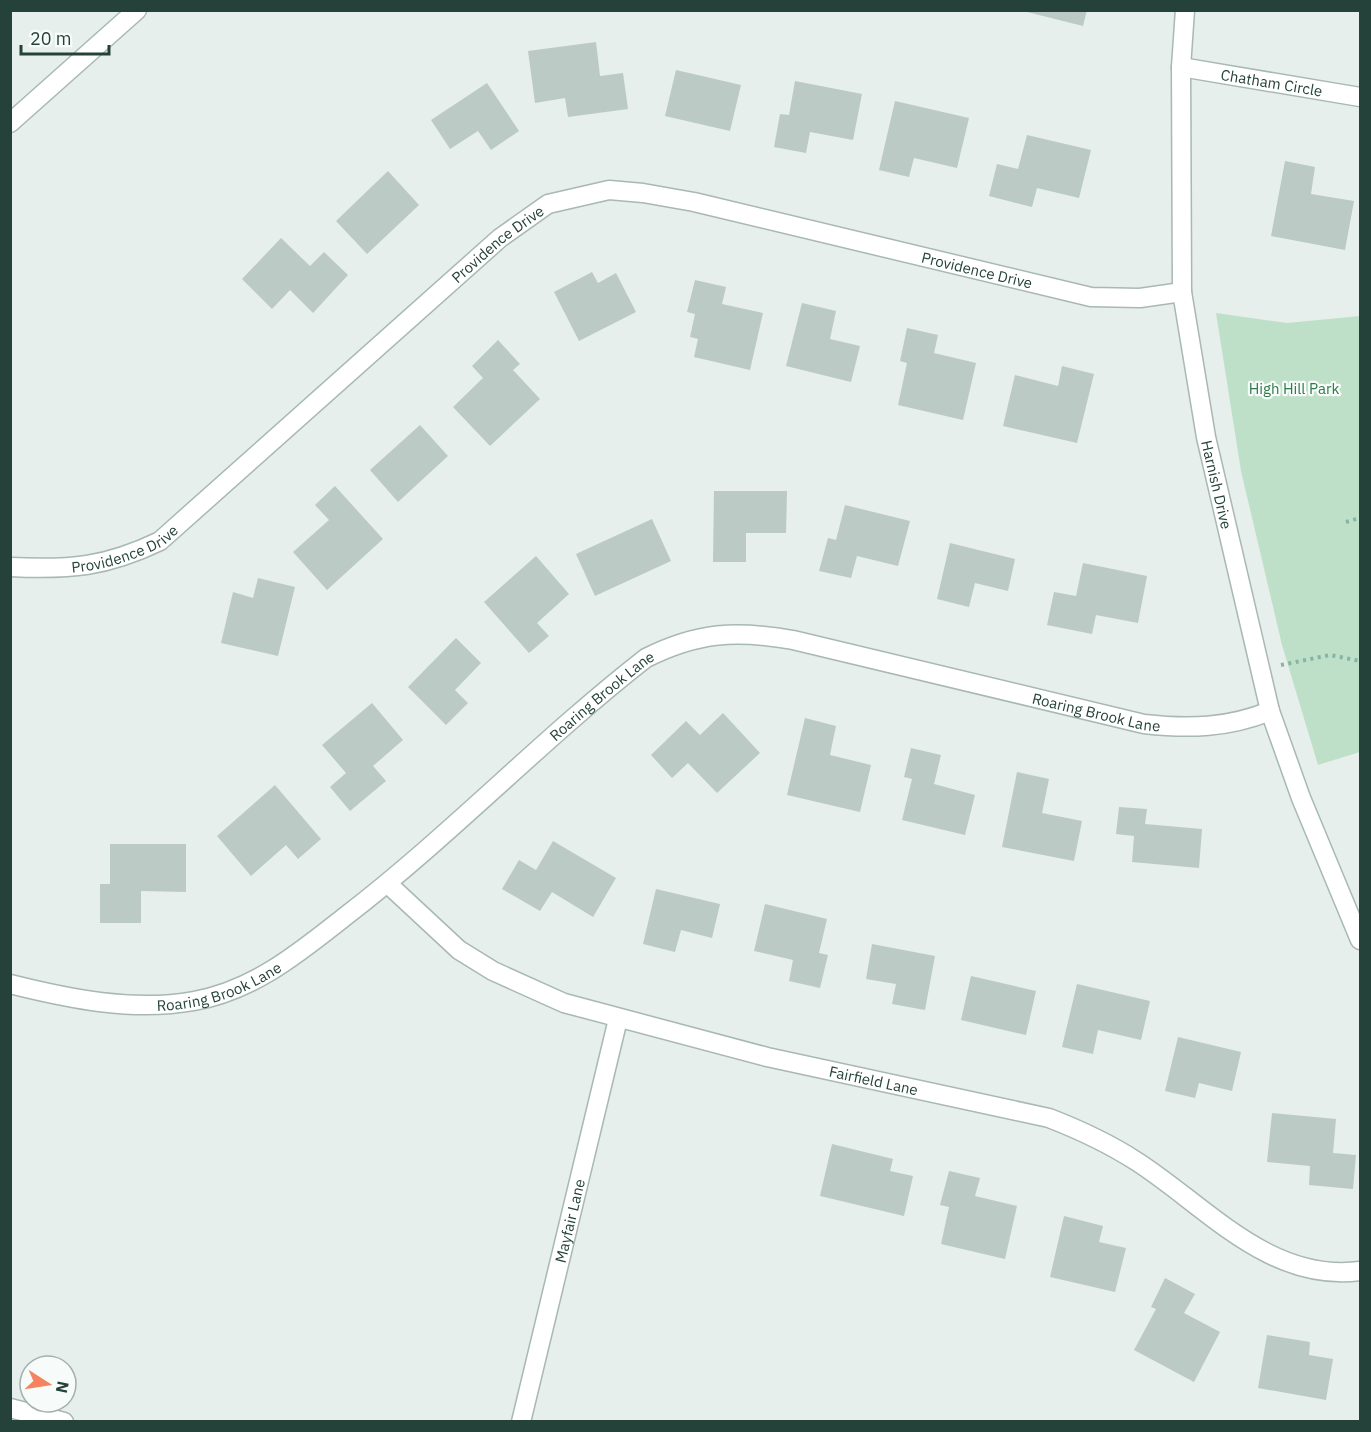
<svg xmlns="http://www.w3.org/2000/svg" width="1371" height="1432" viewBox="0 0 1371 1432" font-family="'IBM Plex Sans',sans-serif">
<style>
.green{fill:#bfe0c8}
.building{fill:#bbcac4}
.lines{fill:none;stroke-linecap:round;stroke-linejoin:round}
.minor-casing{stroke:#a8b8b2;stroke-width:21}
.tertiary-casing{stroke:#a8b8b2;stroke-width:21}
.path{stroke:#86b3a5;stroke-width:4;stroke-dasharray:3 4.5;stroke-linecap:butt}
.minor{stroke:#fff;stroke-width:18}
.tertiary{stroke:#fff;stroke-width:18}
.labels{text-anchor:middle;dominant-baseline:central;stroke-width:4.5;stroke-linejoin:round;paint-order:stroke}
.street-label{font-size:15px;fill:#24423a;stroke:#f7fbf9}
.park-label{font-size:15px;fill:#2d7a4b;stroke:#f7fbf9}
</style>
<rect width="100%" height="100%" fill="#e6efeb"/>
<polygon class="green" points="1216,313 1287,323 1360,316 1360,752 1318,765 1282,645 1241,471"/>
<g class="building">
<polygon points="1019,10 1087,10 1083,26"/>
<polygon points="596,42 600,76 623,73 628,109 568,117 565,98 535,103 528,51"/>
<polygon points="676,70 741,85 730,131 665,116"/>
<polygon points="795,81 862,94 853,140 810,132 806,153 774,147 780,114 789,115"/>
<polygon points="487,83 519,131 491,150 478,131 450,149 431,120"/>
<polygon points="895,101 969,118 957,168 914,158 909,177 879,170"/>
<polygon points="1027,135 1091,150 1079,198 1037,188 1032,207 989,196 997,164 1018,169"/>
<polygon points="1285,161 1315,167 1311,194 1354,201 1345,250 1271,236"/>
<polygon points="388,171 419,205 367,254 336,221"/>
<polygon points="281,238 310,266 324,252 348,275 313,313 290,290 272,309 242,279"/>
<polygon points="592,272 598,283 616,273 636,312 579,341 554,292"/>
<polygon points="695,280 726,287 722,304 763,313 750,370 694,357 698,339 690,337 695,314 687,312"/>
<polygon points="802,303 836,311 830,339 860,346 851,382 786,366"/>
<polygon points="907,328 938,335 934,353 976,363 963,420 898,405 907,363 900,361"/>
<polygon points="498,340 520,364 513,370 540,399 490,446 453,407 483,378 472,366"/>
<polygon points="1062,366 1094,374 1077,443 1003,426 1015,375 1058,386"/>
<polygon points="420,425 448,456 398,502 370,470"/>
<polygon points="335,486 383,539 327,590 293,552 329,520 315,505"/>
<polygon points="714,491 787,491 786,533 746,533 746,562 713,562"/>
<polygon points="845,505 910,521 898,566 857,556 851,578 819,571 828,538 836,540"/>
<polygon points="652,519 671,561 595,596 576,554"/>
<polygon points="950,543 1015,559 1008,591 975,583 969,607 937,599"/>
<polygon points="536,556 569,594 537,623 549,636 529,653 484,602"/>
<polygon points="1083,563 1147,576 1138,623 1096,615 1092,634 1047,625 1054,592 1076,596"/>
<polygon points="258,578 295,587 278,656 221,643 233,592 253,598"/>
<polygon points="456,638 481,663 455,690 468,703 446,725 408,687"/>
<polygon points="372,703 403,740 373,766 386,781 350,811 330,787 346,773 322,745"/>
<polygon points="723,713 760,753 717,793 688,763 672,778 651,755 686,721 700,735"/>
<polygon points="805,718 836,726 830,755 871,765 860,812 787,795"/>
<polygon points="911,748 941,755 934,784 975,795 965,835 902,820 912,779 904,777"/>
<polygon points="1017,772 1049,779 1042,813 1082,821 1074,861 1002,847"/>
<polygon points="275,785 321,839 298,859 286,845 251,876 217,836"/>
<polygon points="1119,807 1147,809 1145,824 1202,829 1199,868 1132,862 1134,836 1116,834"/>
<polygon points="553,841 616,878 593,917 552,892 540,911 502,889 519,860 536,870"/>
<polygon points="110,844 186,844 186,892 141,891 141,923 100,923 100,884 110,884"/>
<polygon points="656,889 720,904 712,938 681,930 675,952 643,944"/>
<polygon points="765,904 827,919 819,953 828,955 820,988 789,981 793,960 754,951"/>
<polygon points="872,944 935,956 925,1010 892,1004 896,984 866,979"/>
<polygon points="971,976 1036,991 1026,1035 961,1020"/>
<polygon points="1077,984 1150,1001 1141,1040 1098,1030 1093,1054 1062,1047"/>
<polygon points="1178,1037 1241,1052 1232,1091 1199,1083 1195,1098 1165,1091"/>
<polygon points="1272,1113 1336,1119 1333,1153 1356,1155 1353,1189 1309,1185 1310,1166 1267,1162"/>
<polygon points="832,1144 893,1159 890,1171 913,1176 904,1216 820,1196"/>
<polygon points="949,1171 980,1178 975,1196 1017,1206 1005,1259 941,1244 949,1207 940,1205"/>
<polygon points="1064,1216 1103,1226 1099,1242 1126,1248 1115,1292 1050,1277"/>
<polygon points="1165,1278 1195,1294 1184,1313 1220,1332 1194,1382 1134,1350 1156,1309 1151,1307"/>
<polygon points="1267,1335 1310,1342 1309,1355 1333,1359 1326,1400 1258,1388"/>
</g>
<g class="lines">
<g class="minor-casing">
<g id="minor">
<path id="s1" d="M1181,67l179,30"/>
<polyline points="10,123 137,10"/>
<path id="s2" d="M10,567c60,3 96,0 150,-26l340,-303 48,-34 61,-14 34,3 51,9 397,95 49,1 42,-6"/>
<path id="s3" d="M388,884l71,66 34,21 71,32 203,54 282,61c31,12 59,25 87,43 69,44 133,122 224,110"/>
<path id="s4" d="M10,984c60,15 123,28 184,17 61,-11 106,-49 153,-86 104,-80 195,-176 299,-257 52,-26 90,-28 147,-18l351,84c45,5 84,4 126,-13"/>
<polyline points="10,1408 64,1422"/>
<path id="s5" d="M521,1422l97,-403"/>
</g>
</g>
<g class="tertiary-casing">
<g id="tertiary">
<path id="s6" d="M1185,10l-4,57 1,225 24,145 64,274 31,87 59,142"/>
</g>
</g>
<g class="path">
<polyline points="1346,522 1360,518"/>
<polyline points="1281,665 1330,655 1360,661"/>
</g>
<use href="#minor" class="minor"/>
<use href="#tertiary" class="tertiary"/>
</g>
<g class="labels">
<g class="street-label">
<text stroke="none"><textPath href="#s1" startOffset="92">Chatham Circle</textPath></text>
<text stroke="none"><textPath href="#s2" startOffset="604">Providence Drive</textPath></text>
<text stroke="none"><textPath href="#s2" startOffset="1108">Providence Drive</textPath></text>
<text stroke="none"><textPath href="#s6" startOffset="478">Harnish Drive</textPath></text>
<text stroke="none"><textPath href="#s2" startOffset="118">Providence Drive</textPath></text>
<text stroke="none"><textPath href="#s4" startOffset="700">Roaring Brook Lane</textPath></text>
<text stroke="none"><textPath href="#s4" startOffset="1221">Roaring Brook Lane</textPath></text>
<text stroke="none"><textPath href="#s4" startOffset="214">Roaring Brook Lane</textPath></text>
<text stroke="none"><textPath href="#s3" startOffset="534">Fairfield Lane</textPath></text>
<text stroke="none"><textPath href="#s5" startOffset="207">Mayfair Lane</textPath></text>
</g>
<g class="park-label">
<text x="1294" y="388">High Hill Park</text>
</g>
</g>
<rect width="1371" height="1432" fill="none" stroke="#24423a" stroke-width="24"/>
<g transform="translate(48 1384) rotate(102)"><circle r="28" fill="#f7fbf9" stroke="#a3b1ad" stroke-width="1.5"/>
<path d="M0-4.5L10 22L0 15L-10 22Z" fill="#f4845f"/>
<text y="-9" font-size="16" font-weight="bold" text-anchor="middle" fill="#24423a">N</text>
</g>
<path d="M21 45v9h88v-9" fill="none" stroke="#24423a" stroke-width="3"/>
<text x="30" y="45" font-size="18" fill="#24423a" stroke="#f7fbf9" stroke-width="4.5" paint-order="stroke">20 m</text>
</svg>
